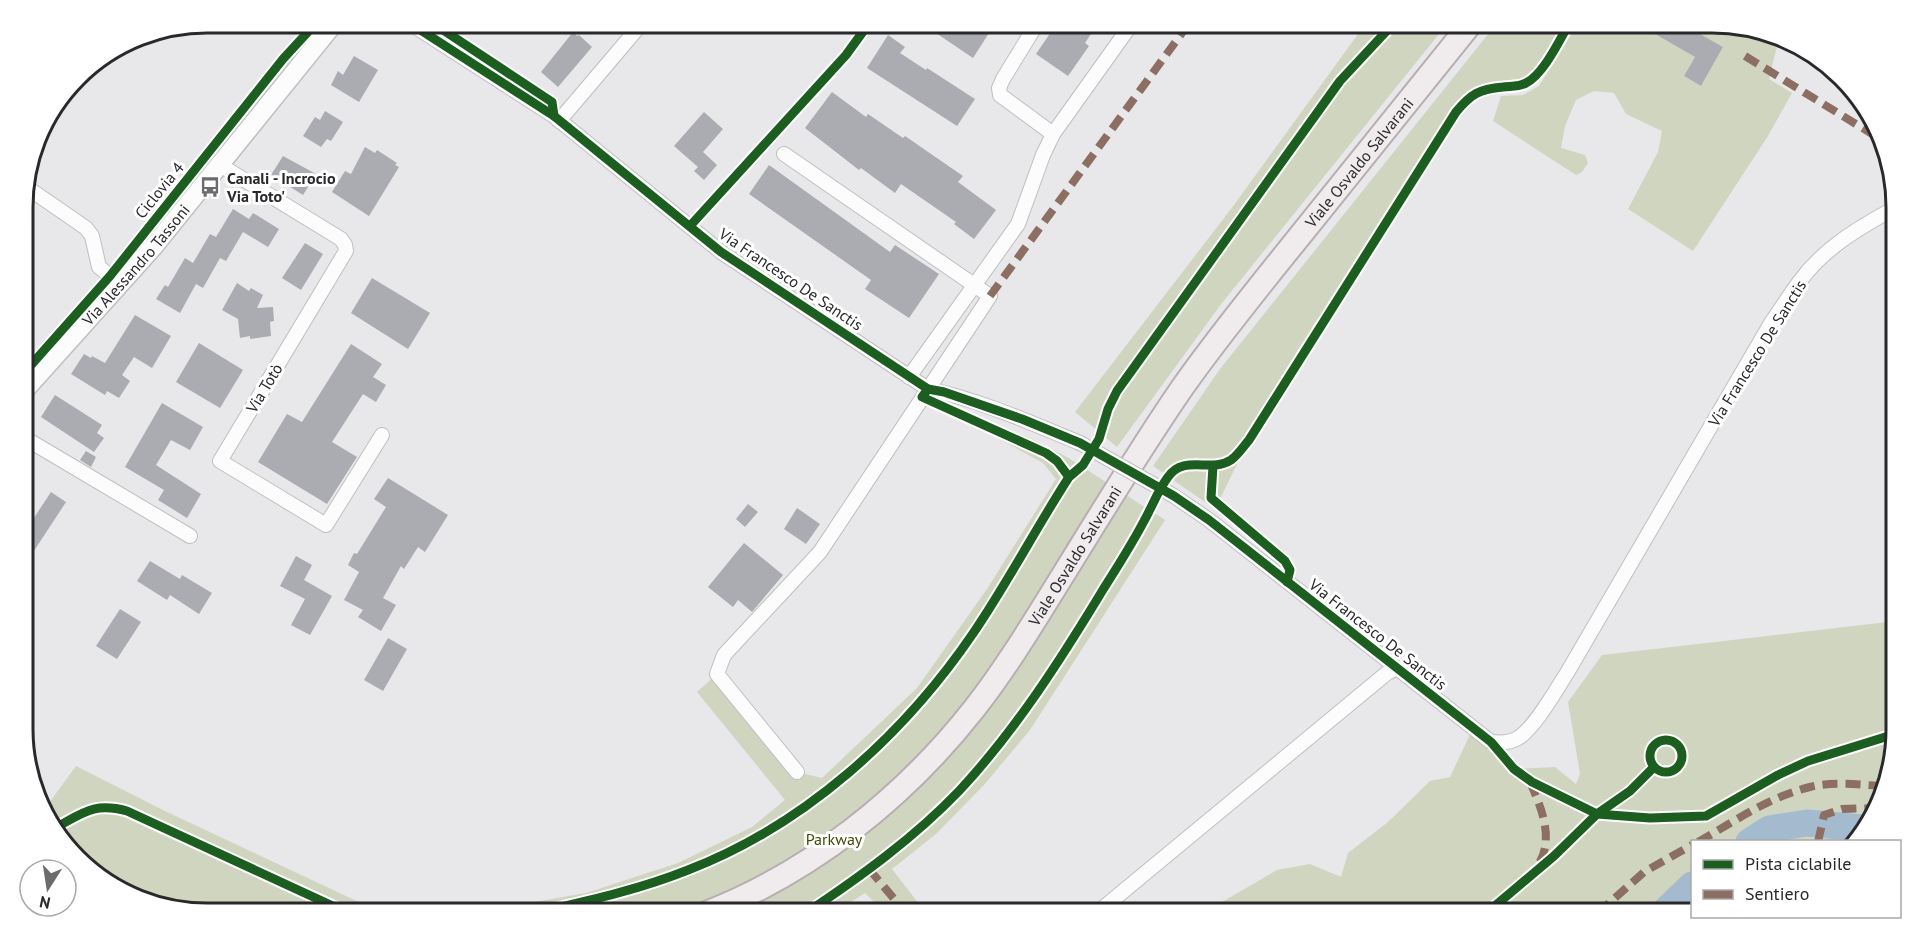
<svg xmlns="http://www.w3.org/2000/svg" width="1919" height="936" viewBox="0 0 1919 936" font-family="'PT Sans',sans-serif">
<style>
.green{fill:#d0d5c0}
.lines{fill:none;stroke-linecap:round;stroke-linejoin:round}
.river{stroke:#a3bacf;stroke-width:27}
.building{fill:#ababb2}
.minor-casing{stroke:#bfbfc1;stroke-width:16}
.tertiary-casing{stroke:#bfbfc1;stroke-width:21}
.primary-casing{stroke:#b8adb1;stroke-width:26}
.minor{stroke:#fcfcfc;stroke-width:14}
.tertiary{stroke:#fcfcfc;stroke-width:18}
.primary{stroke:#f0ebed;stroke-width:22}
.minor-bridge-casing{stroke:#bfbfc1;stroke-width:16;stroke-linecap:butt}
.minor-bridge{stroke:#fcfcfc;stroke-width:14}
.quiet{stroke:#8d6e63;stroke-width:8;stroke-dasharray:15 8;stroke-linecap:butt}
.cycleway-casing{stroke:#fff;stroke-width:13}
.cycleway{stroke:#1b5e20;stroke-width:9}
.labels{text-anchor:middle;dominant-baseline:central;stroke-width:6;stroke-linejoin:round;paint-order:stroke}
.street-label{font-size:16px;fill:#29292b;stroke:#fff}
.poi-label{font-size:16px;font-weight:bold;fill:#29292b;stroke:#fff;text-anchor:start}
.park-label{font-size:16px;fill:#434b06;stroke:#fff}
.rim{fill:none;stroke:#29292b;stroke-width:3}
</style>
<rect width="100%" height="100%" fill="#e8e8ea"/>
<g class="green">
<polygon points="1366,23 1448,23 1222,303 1117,447 1075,412 1234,205"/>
<path d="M1497,23h73c-10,16 -26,51 -44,60 -7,4 -15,3 -23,4 -24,2 -32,7 -47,26l-188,294 -19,33 -34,69 -62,-43 67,-97z"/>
<polygon points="1578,23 1649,23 1646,29 1695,57 1684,76 1701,86 1723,47 1679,23 1719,24 1717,27 1726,32 1730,27 1779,38 1769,79 1792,93 1768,136 1693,251 1628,209 1658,152 1662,131 1626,114 1614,93 1594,91 1576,100 1565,126 1561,148 1585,155 1588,163 1582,172 1576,175 1493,121 1501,96 1523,95 1539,86"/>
<polygon points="922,397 1028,437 1067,457 1165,520 1030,730 984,785 936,834 892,869 926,913 885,913 865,893 834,913 470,913 586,893 678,863 752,827 785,800 697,692 717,674 797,772 822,778 917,688 987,589 1056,479 1043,463"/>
<polygon points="1896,621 1896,729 1878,810 1850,841 1692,842 1692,913 1203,913 1277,870 1310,864 1341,877 1348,853 1388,822 1430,781 1450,777 1473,728 1491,742 1514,769 1555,767 1576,784 1580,774 1568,702 1602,655"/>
<polygon points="76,766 165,811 382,913 207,913 126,895 60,841 46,807"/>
</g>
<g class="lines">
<g class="river">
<polyline points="1749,842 1769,829 1807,823 1862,828"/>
<polyline points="1663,913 1692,885"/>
</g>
</g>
<g class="building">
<polygon points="939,22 996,22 973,58 933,31"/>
<polygon points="1064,22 1099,22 1085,43 1089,46 1068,76 1036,54 1055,26 1060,29"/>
<polygon points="1634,22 1679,22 1723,47 1701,86 1684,76 1695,57"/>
<polygon points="573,32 577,36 579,35 592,47 558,87 541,72"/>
<polygon points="888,35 905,47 900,53 926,70 927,68 975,99 957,126 867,68"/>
<polygon points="354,56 378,70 359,102 331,85 338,71 343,75"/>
<polygon points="832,92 866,117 868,114 903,138 905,136 963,176 958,182 996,210 974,239 954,224 956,222 901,184 895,193 861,168 859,170 805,128"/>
<polygon points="325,111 343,122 331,141 327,139 321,147 303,136 315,117 320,120"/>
<polygon points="704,112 723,129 703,152 717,165 704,180 694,171 698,167 674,146"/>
<polygon points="365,147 375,153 377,150 397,163 395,165 399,167 369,216 332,192 345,171 351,174"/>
<polygon points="283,156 316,174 303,195 271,175"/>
<polygon points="769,165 890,252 895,245 939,274 909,318 865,289 871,280 749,194"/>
<polygon points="233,209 249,219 253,213 279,229 268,247 243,232 226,261 220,258 203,288 196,284 180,313 156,299 165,285 168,287 185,258 193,263 210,234 216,237"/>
<polygon points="305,243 323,254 301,290 282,278"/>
<polygon points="372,278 430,313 408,349 351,313"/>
<polygon points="237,283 249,291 251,288 263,295 257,308 273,307 274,321 270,322 271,336 250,339 250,336 240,338 238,319 222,310"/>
<polygon points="135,315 171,336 152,368 134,357 122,375 130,381 119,398 107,391 105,395 71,374 84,354 91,358 92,356 105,363"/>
<polygon points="199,343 243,370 220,408 176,382"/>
<polygon points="351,344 382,364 373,377 386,385 376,402 363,394 332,442 357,457 327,504 258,462 287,414 302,422"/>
<polygon points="55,395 102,425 97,433 104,438 94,452 41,417"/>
<polygon points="162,403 203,427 190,450 171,440 156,465 201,494 187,518 158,500 164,490 125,467"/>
<polygon points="86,451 96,457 91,467 80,460"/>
<polygon points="388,478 448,515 425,552 418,547 404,569 401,566 383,598 396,605 381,631 358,617 363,610 344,600 359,572 348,565 354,553 357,554 386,507 374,499"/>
<polygon points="51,492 66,502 24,566 24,533"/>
<polygon points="748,504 758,512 745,527 736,519"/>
<polygon points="797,508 820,524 806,544 784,529"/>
<polygon points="744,543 783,575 752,612 738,600 733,607 708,587"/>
<polygon points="296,556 312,565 304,580 332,596 310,635 291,625 305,599 280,586"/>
<polygon points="150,561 180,579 182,575 212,593 199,614 170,595 167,600 137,581"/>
<polygon points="120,609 141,622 117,659 96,646"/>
<polygon points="388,638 407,649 383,691 364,680"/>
</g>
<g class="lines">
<g class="minor-casing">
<g id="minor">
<path d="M408,22l146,94 167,136 207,137c52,11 103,34 152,54"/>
<polyline points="1035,22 1033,30 1003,79 999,88 1000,95 1053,134"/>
<polyline points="559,121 643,22"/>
<polyline points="784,154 990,296 820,552 724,655 717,674 797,772"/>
<polyline points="220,165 341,239 345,245 346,251 220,461 326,525 382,435"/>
<polyline points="25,186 86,228 92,236 99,267 121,284"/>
<polyline points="909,377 1018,224 1043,155 1053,134 1133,22"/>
<polyline points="23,437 190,536"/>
<path d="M1174,496l35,24 282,222c9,1 19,1 27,-4 16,-9 38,-48 49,-65l204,-350c10,-14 19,-29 29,-42 24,-33 60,-54 95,-73"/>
<polyline points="1097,913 1387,673 1397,668"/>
</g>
</g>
<g class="tertiary-casing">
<g id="tertiary">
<path id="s1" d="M23,392l131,-146 181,-224"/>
</g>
</g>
<g class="primary-casing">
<g id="primary">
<path id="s2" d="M706,913c105,-41 198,-115 268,-204 33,-42 61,-89 89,-134 39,-63 77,-126 119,-187 38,-54 80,-105 121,-156 57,-70 113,-140 169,-210"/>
</g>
</g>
<use href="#minor" class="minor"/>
<use href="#tertiary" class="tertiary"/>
<use href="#primary" class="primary"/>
<g class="minor-bridge-casing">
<polyline id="minor-bridge" points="1080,443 1174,496"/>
</g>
<use href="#minor-bridge" class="minor-bridge"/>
<g class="quiet">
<polyline points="1745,56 1877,137"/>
<polyline points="990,296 1190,22"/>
<path d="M1530,782c11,25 25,57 8,83"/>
<path d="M1698,842c37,-21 71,-45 112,-55 23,-6 50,-2 73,-1"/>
<polyline points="1818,842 1824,815 1842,809 1878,808"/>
<polyline points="869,869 906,913"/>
<polyline points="1598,913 1644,872 1692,845"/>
</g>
<g class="cycleway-casing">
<g id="cycleway">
<polyline points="408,22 554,116 721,252 928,389 944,392 1022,419 1080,443 1174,496 1209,520 1491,742 1514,769 1532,782 1597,814 1650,818 1706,816 1778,775 1808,761 1895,734"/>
<polyline points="431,22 552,102 554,116"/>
<polyline points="690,226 846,55 870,22"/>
<polyline points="23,374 110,276 283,59 317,22"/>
<polyline points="928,389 922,397 1046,453 1057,461 1069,477"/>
<polyline points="1213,466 1211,498 1285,561 1290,570 1287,582"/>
<circle cx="1666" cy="756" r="16"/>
<path d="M55,828c28,-15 39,-26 72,-17l221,102"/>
<path d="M535,913c52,-12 103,-23 153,-43 117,-45 216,-135 286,-238 34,-50 62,-104 95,-155l14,-12 16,-26 9,-30 9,-18 223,-310 55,-59"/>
<path d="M806,913c54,-36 108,-75 153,-122 57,-61 102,-132 145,-203 14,-22 28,-44 40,-67 8,-14 14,-31 24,-44 16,-23 43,-4 63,-17 7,-5 12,-13 18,-20l207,-328c15,-18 23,-23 47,-25 8,-1 16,0 23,-4 18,-9 34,-44 44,-61"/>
<polyline points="1489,913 1496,905 1554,856 1597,814 1630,791 1654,767"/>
</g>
</g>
<use href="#cycleway" class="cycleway"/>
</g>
<defs>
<g id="bus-bare" transform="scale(1.62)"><path d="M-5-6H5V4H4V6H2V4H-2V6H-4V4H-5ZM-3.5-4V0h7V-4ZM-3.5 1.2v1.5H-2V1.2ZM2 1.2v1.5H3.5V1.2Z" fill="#6c6c6e" stroke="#fff" stroke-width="2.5" paint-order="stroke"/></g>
</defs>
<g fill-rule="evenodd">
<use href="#bus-bare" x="210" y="187"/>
</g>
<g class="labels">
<g class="street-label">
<text stroke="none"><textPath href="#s2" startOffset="1010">Viale Osvaldo Salvarani</textPath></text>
<text transform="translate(159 190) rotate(-51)">Ciclovia 4</text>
<text stroke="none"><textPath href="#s1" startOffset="170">Via Alessandro Tassoni</textPath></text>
<text transform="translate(791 279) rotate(34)">Via Francesco De Sanctis</text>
<text transform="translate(1757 353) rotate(-58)">Via Francesco De Sanctis</text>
<text transform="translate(264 388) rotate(-59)">Via Totò</text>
<text stroke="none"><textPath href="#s2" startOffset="524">Viale Osvaldo Salvarani</textPath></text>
<text transform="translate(1378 634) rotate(38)">Via Francesco De Sanctis</text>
</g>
<g class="poi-label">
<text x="227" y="178">Canali - Incrocio<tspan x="227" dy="18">Via Toto'</tspan></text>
</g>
<g class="park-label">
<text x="834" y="839">Parkway</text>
</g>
</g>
<path d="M0 0H1919V936H0ZM207 33H1712A174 174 0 0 1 1886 207V729A174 174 0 0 1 1712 903H207A174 174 0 0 1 33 729V207A174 174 0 0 1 207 33Z" fill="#fff" fill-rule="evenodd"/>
<path class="rim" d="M207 33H1712A174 174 0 0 1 1886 207V729A174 174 0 0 1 1712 903H207A174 174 0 0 1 33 729V207A174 174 0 0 1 207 33Z"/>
<rect x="1691" y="840" width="210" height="78" fill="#ffffff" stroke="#a9a9aa" stroke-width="1.5"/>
<rect x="1703" y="860" width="30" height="9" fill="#1b5e20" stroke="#a9a9aa" stroke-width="1.5"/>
<text x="1745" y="870" font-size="18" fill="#29292b">Pista ciclabile</text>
<rect x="1703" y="890" width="30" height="9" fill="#8d6e63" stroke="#a9a9aa" stroke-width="1.5"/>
<text x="1745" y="900" font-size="18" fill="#29292b">Sentiero</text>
<g transform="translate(48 888) rotate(192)"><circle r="28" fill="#ffffff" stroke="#a9a9aa" stroke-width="1.5"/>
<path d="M0-4.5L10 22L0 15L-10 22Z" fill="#6c6c6e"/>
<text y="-9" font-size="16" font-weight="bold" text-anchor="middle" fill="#29292b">N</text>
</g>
</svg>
